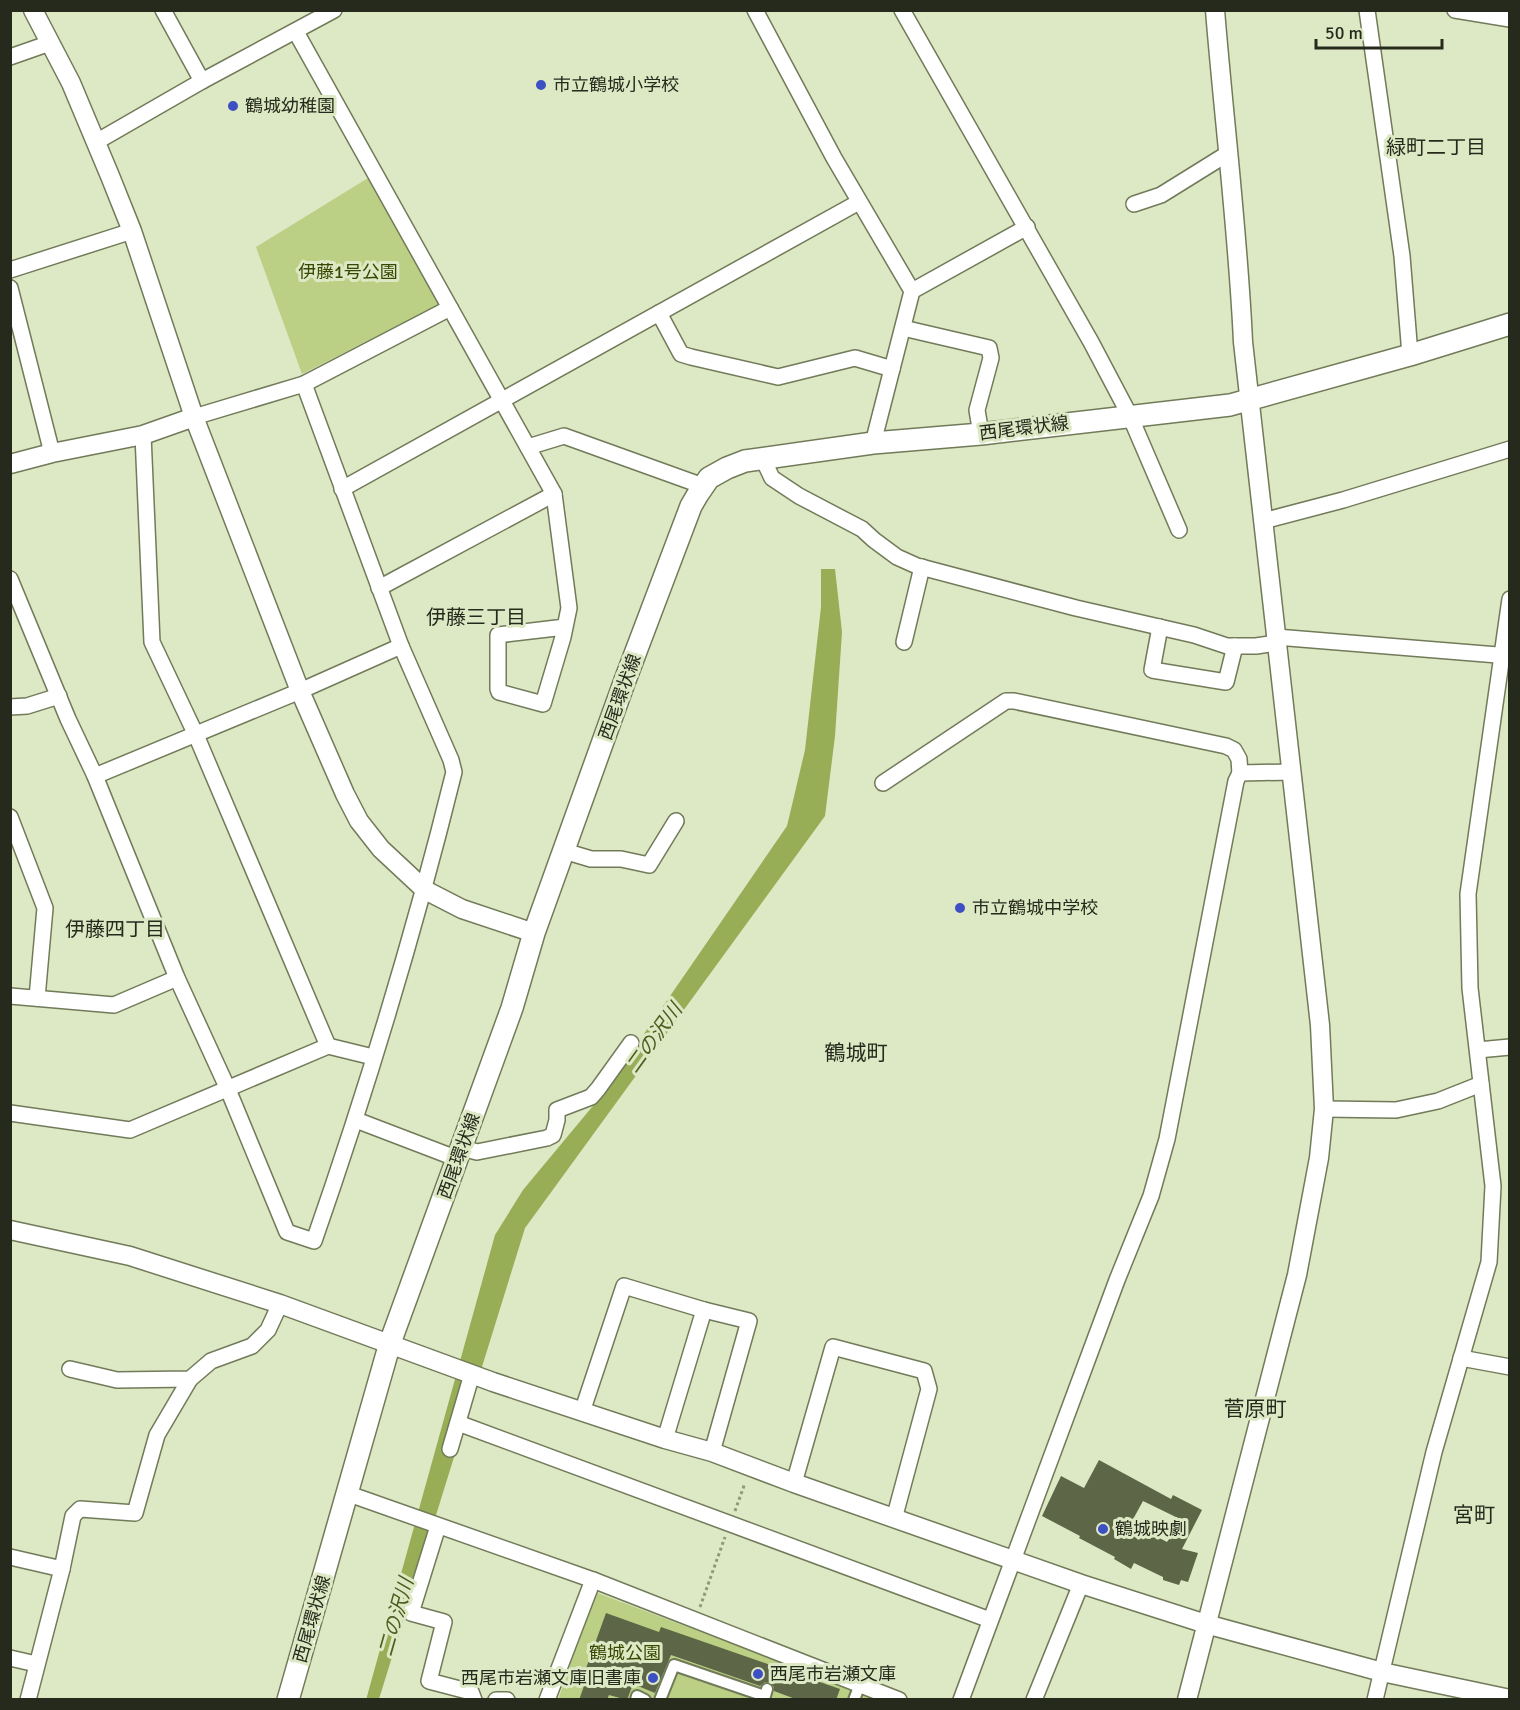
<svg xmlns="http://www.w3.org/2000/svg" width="1520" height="1710" viewBox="0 0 1520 1710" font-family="Signika,'Noto Sans JP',sans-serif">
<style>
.green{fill:#bbd084}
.water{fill:#97ad56}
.building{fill:#5d6646;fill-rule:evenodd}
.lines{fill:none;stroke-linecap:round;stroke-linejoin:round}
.pedestrian-casing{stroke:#717a59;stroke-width:14}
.minor-casing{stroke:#717a59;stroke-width:18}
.tertiary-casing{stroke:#717a59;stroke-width:21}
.secondary-casing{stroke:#717a59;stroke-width:24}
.path{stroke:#90987d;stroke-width:3;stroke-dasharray:3 3;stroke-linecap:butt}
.pedestrian{stroke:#fff;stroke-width:10}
.minor{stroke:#fff;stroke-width:15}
.tertiary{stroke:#fff;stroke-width:18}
.secondary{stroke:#fff;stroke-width:21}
.poi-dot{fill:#3d50c3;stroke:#dde8c4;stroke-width:2}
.labels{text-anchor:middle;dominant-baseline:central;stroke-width:6;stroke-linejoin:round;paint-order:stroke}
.poi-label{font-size:18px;fill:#262a1c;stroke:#dde8c4;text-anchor:start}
.park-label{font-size:18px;fill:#3a4703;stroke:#dde8c4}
.street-label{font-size:18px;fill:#262a1c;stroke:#dde8c4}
.neighbourhood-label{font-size:20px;fill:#262a1c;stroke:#dde8c4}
.water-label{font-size:20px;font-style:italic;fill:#4f5d20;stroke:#dde8c4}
.quarter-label{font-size:21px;fill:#262a1c;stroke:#dde8c4}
</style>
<rect width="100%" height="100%" fill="#dde8c4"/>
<g class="green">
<polygon points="373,175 444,302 302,374 256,247"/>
<polygon points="595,1592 877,1699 558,1700"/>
</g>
<polygon class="water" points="821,569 835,569 842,632 835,736 825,816 525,1228 379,1699 366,1700 495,1235 523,1190 602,1095 787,826 805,750 821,607"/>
<g class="building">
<path d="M1099,1460l72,39 2,-4 29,15 -20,39 16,4 -10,29 -7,-2 -2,5 -16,-5v-3l-29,-14 -3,6 -17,-10 1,-2 -36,-19 1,-2 -38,-20 19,-40 23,12zM1143,1501l39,19 -15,22 -36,-19z"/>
<polygon points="606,1613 659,1632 661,1627 840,1689 836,1700 798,1700 774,1691 774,1687 770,1682 765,1682 760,1686 671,1655 655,1693 633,1684 627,1700 609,1695 607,1700 579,1700 584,1686 580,1685"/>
</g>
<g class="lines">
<g class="pedestrian-casing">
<g id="pedestrian">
<polyline points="636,1700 637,1696 645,1700"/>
<polyline points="660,1700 674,1665 765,1696 767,1689"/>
<polyline points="854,1700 860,1684"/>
</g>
</g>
<g class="minor-casing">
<g id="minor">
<polyline points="163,10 202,81"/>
<polyline points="755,10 834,158 912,291 873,443"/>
<polyline points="902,10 1091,342 1130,416 1179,530"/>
<polyline points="1367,10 1402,256 1410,355"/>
<polyline points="1455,10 1510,19"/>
<polyline points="296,32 554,494 569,608 563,637 543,704 499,692 498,689 498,635 565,627"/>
<polyline points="10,57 50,43"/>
<polyline points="96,142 202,81 334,10"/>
<polyline points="1134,204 1161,195 1227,154"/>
<polyline points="10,270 132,231"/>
<polyline points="10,288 52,453"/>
<polyline points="912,291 1027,227"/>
<polyline points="659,313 681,354 691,357 778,377 855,358 892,369"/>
<polyline points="903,328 989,348 991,358 977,410 981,434"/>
<polyline points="194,417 304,384 450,308"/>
<polyline points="143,435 152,642 196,735 328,1046"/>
<polyline points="528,447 564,436 703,486"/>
<polyline points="763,459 772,478 799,496 862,529 874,540 897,557 917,566 1076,608 1194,635 1227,646 1256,646 1276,643"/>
<polyline points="342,489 859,202"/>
<polyline points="1263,521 1343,500 1510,449"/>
<path d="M10,579l58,140 27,57 82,202 50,109 60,145 27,9c54,-155 101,-311 140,-469l-3,-12 -50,-114 -97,-262"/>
<polyline points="379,588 554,494"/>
<polyline points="1160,627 1152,670 1226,682 1235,646"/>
<polyline points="1276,637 1510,656"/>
<polyline points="904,642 922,567"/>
<polyline points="10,707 27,706 59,696"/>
<polyline points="95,776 300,691 401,646"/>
<polyline points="883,783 1006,701 1014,701 1226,746 1234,750 1239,759 1240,774"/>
<polyline points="10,817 45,908 37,998"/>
<polyline points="564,851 591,859 621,859 649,865 676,821"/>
<polyline points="10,996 114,1005 177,978"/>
<polyline points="1478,1050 1510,1047"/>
<polyline points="1324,1109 1396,1110 1438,1101 1481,1084"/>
<polyline points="10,1113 130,1130 328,1046 373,1057"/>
<polyline points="356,1120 458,1159"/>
<polyline points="462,1148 477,1152 547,1138 553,1135 557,1120 557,1110 591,1097 598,1089 631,1043"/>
<polyline points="704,1310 749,1321 712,1452"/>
<polyline points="1461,1358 1510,1367"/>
<polyline points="70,1369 117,1380 190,1379 211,1361 252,1346 268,1330 280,1304"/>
<polyline points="582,1412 624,1286 704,1310 665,1439"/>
<polyline points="458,1423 990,1620"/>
<polyline points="450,1449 472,1374"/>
<polyline points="794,1483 833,1347 924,1371 929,1389 894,1519"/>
<polyline points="349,1494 593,1580 899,1700"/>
<polyline points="438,1526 411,1613 444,1622 429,1681 471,1692 474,1700"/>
<polyline points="10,1557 62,1569"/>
<polyline points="10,1658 36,1664"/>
<polyline points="28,1700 62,1569 73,1516 80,1509 135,1513 157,1435 190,1379"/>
<polyline points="496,1700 507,1700"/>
<polyline points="547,1700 593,1580"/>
<polyline points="961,1700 1117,1280 1151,1196 1167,1139 1236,781 1240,773 1290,772"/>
<polyline points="1034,1700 1081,1584"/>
<polyline points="1375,1700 1434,1452 1489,1262 1493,1186 1470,988 1468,894 1510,599"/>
</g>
</g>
<g class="tertiary-casing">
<g id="tertiary">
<polyline points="33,10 71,83 110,176 132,231 194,417 300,691 345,794 359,821 381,849 425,890 462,909 534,933"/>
<polyline points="10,464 52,453 143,435 194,417"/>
<polyline points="10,1230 130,1256 280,1304 493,1382 665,1439 712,1452 794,1483 1081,1584 1206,1624 1382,1672 1510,1699"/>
<path d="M1187,1700l110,-425 22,-117 5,-49 -4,-84 -77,-683c-5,-111 -19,-221 -28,-332"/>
</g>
</g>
<g class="secondary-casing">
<polyline id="secondary" points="288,1700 390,1343 512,1008 534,933 624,683 691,506 698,494 709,478 727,468 745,461 873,443 981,434 1230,405 1410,355 1510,324"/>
</g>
<g class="path">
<polyline points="735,1511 745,1483"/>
<polyline points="700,1607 725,1537"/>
</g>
<use href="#pedestrian" class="pedestrian"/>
<use href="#minor" class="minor"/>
<use href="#tertiary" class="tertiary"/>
<use href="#secondary" class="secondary"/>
</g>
<g class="poi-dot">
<circle cx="541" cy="85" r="6"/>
<circle cx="233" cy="106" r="6"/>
<circle cx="960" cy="908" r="6"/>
<circle cx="1103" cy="1529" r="6"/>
<circle cx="758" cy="1674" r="6"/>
<circle cx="653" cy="1678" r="6"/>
</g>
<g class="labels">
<g class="poi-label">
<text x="553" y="85">市立鶴城小学校</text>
<text x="245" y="106">鶴城幼稚園</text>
<text x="972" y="908">市立鶴城中学校</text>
<text x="1115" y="1529">鶴城映劇</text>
<text x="770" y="1674">西尾市岩瀬文庫</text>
<text x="641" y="1678" text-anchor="end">西尾市岩瀬文庫旧書庫</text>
</g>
<g class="park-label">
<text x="348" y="272">伊藤1号公園</text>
<text x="625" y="1653">鶴城公園</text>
</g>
<g class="street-label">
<text transform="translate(1024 428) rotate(-7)">西尾環状線</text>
<text transform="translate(620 697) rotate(-70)">西尾環状線</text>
<text transform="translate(459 1156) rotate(-70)">西尾環状線</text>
<text transform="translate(312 1619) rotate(-74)">西尾環状線</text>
</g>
<g class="neighbourhood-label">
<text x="1436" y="147">緑町二丁目</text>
<text x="476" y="617">伊藤三丁目</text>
<text x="115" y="929">伊藤四丁目</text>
</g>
<g class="water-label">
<text transform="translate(654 1038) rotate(-54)">二の沢川</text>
<text transform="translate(396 1617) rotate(-74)">二の沢川</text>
</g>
<g class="quarter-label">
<text x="856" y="1053">鶴城町</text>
<text x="1255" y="1409">菅原町</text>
<text x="1474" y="1515">宮町</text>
</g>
</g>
<rect width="1520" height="1710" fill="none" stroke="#262a1c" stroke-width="24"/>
<path d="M1316 39v9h126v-9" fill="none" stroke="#262a1c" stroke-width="3"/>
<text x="1325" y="39" font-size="18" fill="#262a1c" stroke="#dde8c4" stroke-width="4.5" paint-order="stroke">50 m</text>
</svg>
